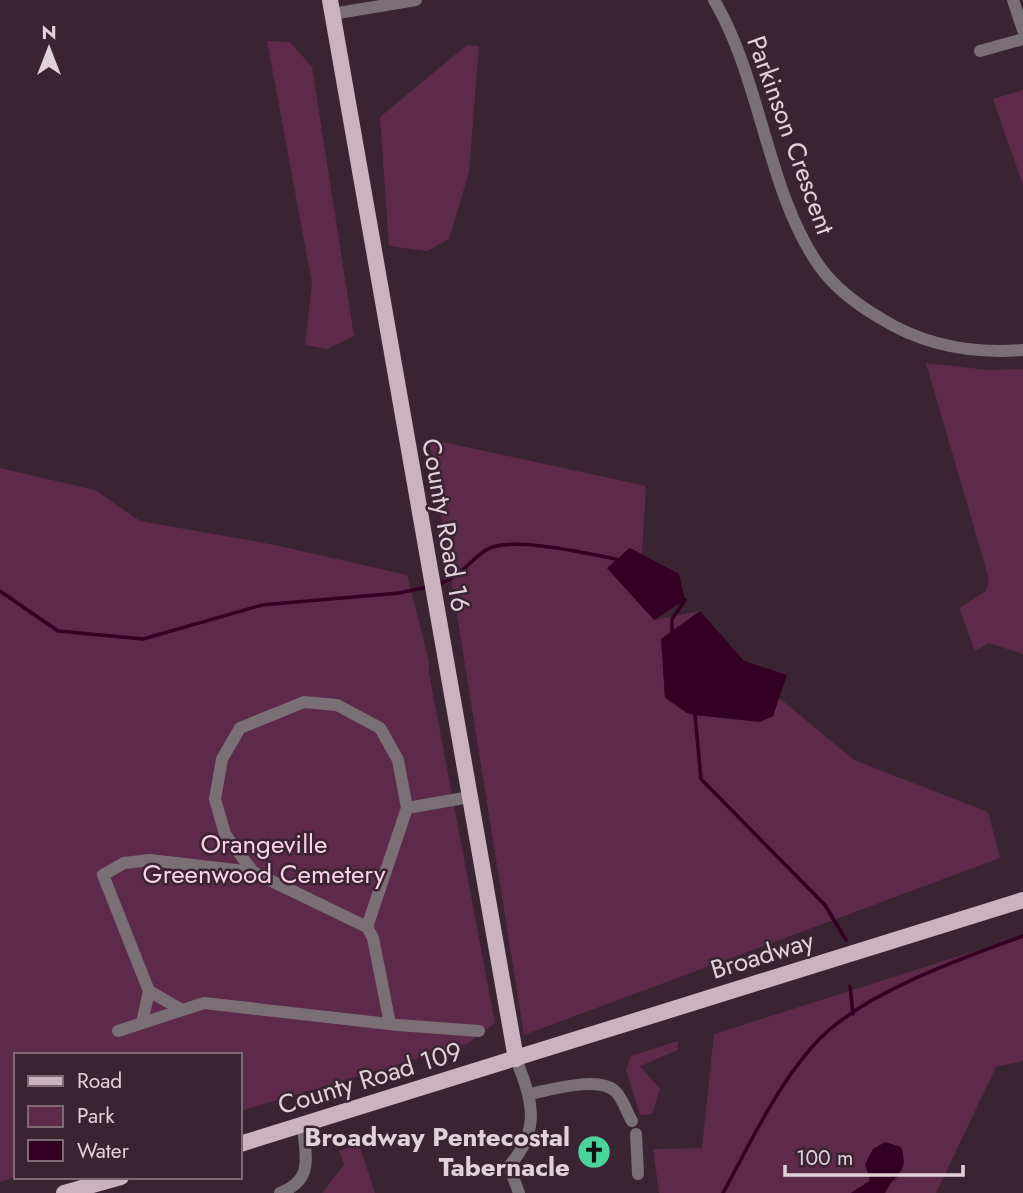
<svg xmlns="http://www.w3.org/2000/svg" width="1023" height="1193" viewBox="0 0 1023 1193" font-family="Jost,sans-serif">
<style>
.green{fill:#5d2a4b}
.water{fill:#330024}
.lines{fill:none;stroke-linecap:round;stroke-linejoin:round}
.stream{stroke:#330024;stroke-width:3.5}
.minor{stroke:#7b6f76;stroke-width:12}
.major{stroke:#cab2bf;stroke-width:16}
.labels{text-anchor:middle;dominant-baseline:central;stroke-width:5;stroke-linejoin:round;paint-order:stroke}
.street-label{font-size:26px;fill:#e1d2da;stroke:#3a2432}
.park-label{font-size:26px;fill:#fbcfe8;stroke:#3a2432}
.poi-label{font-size:26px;font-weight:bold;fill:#e1d2da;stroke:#3a2432;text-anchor:end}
</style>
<rect width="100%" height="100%" fill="#3a2432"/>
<g class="green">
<polygon points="267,41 290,42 312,67 354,336 327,349 305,345 312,283"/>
<polygon points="467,45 479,46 469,172 449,239 427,251 389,246 380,117"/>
<polygon points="1023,90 1023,185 993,99"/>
<polygon points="926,363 988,370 1023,369 1023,654 989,643 975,651 959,608 986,591 989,579"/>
<polygon points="429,439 646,486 642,554 629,548 607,568 654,620 700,611 661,639 665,698 687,713 695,715 760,722 773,716 779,698 854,760 988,812 1000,858 524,1035"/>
<polygon points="0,468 95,490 140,521 275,545 407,575 429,661 429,673 495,1023 467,1044 240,1111 240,1055 16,1055 16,1177 0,1182"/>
<polygon points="1023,936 1023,1061 996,1067 936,1193 885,1193 891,1183 900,1176 869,1174 870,1180 851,1193 659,1193 653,1149 702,1148 714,1034"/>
<polygon points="678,1041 678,1050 640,1066 660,1089 652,1114 640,1115 626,1070 631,1056"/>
<polygon points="359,1144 375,1193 322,1193 344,1165 339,1151"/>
</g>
<g class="water">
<polygon points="630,548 679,574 685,600 654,620 607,568"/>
<polygon points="700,611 744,661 787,675 773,716 760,722 695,715 687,713 665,697 661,639"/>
<path d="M885,1142l16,5c9,28 -7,25 -16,46h-34l19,-12 -5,-17 8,-15z"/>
</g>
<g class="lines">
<g class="stream">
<path d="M437,584c22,-5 31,-22 49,-34 23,-15 103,4 130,9"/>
<polyline points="0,591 58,631 143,639 262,605 399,593 427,587"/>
<polyline points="672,631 672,619 685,600"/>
<polyline points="695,715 701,779 825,905 846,940"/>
<polyline points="850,986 853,1014"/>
<path d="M723,1193c27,-49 52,-104 89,-146 44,-52 147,-88 211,-111"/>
</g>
<g class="minor">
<path d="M714,0c48,81 53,193 106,267 15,21 38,38 60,51 43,27 93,36 143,32"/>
<polyline points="1013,0 1023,30"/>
<polyline points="332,14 416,0"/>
<polyline points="980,51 1023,39"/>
<polyline points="407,808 470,797"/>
<polyline points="253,872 225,834 215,799 222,759 240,728 304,702 337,705 380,728 398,760 407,808 367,927"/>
<polyline points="182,1010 149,991 103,875 124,863 150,860 253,872 367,927 373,938 390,1024"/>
<polyline points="142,1023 149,991"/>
<polyline points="118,1031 204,1003 398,1025 479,1031"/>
<path d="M516,1059c16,41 26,70 -7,107l10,27"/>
<path d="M530,1094c20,-4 70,-19 86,-2 7,7 11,21 16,29"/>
<polyline points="636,1134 638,1174"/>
<path d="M280,1193c35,-14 25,-36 23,-68"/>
</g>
<g class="major">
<polyline points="330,0 516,1059"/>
<polyline points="240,1144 1023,900"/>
<polyline points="64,1193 121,1177"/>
</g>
</g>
<defs>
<g id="church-disc" transform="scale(1.75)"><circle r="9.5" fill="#49d49d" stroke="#3a2432"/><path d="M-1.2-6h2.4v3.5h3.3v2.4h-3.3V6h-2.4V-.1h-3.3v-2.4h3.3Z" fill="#111"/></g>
</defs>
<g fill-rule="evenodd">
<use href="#church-disc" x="594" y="1152"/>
</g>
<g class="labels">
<g class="street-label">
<text transform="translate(791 135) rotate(70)">Parkinson Crescent</text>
<text transform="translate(446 525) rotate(80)">County Road 16</text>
<text transform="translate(762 955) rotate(-17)">Broadway</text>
<text transform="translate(370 1078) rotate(-17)">County Road 109</text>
</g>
<g class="park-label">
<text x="264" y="844">Orangeville<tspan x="264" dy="30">Greenwood Cemetery</tspan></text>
</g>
<g class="poi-label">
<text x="570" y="1137">Broadway Pentecostal<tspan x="570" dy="30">Tabernacle</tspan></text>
</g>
</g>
<rect x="14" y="1053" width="228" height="126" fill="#3a2432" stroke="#7d6a75" stroke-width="2"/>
<rect x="28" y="1076" width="35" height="10" fill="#cab2bf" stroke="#7d6a75" stroke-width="2"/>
<text x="77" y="1088" font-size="21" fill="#e1d2da">Road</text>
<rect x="28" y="1106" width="35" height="21" fill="#5d2a4b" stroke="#7d6a75" stroke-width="2"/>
<text x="77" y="1123" font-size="21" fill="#e1d2da">Park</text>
<rect x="28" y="1140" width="35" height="21" fill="#330024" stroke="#7d6a75" stroke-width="2"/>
<text x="77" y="1158" font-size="21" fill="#e1d2da">Water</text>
<g transform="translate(49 49)" stroke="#3a2432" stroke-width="5" paint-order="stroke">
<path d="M0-5L12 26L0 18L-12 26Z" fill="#e1d2da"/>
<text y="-10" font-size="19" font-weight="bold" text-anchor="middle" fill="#e1d2da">N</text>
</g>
<path d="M785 1165v10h178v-10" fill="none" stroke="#e1d2da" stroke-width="3.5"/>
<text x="796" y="1165" font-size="21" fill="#e1d2da" stroke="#3a2432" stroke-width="5" paint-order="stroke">100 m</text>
</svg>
